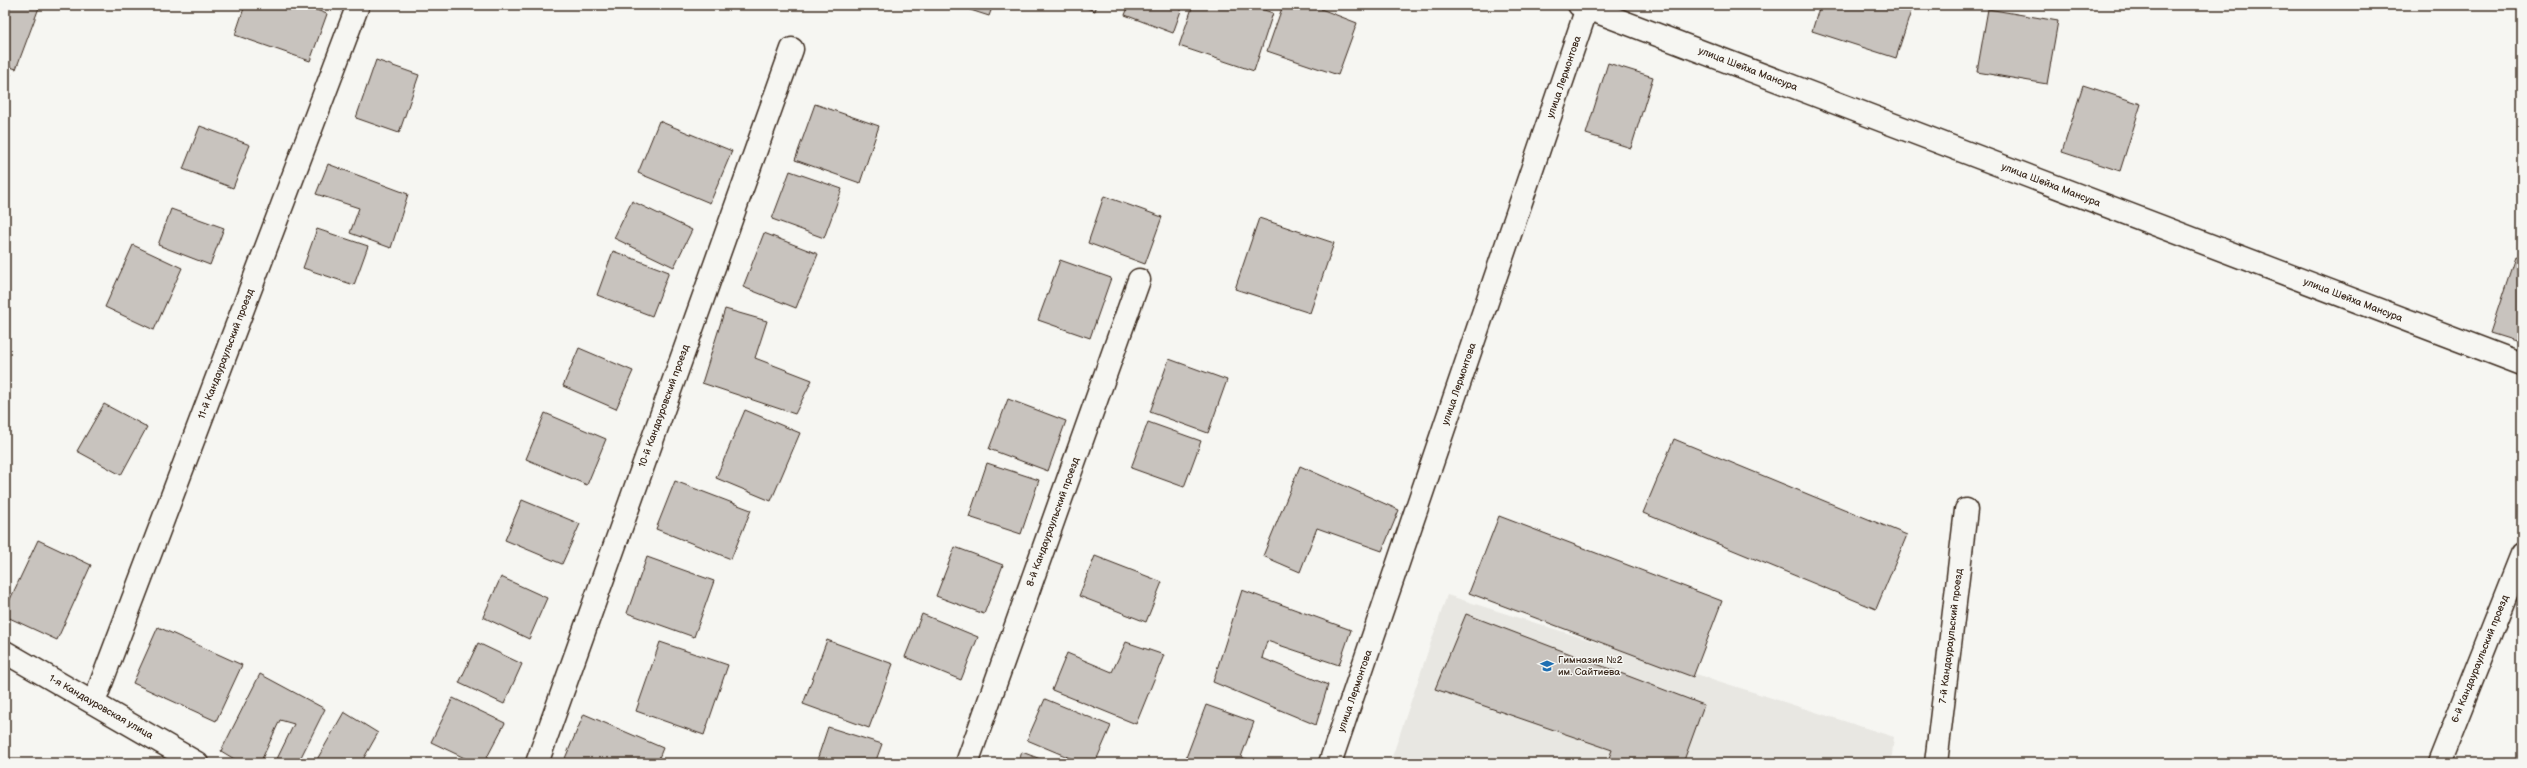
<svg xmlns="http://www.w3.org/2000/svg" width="2527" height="768" viewBox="0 0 2527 768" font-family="'Balsamiq Sans',sans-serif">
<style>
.built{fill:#e8e7e2}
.building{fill:#c8c3be;stroke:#3b2a1e}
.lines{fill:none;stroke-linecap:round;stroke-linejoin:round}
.minor-casing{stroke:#3b2a1e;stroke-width:25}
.tertiary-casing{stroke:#3b2a1e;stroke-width:25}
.minor{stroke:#f6f6f2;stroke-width:22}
.tertiary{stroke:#f6f6f2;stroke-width:22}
.labels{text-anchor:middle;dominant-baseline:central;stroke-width:3;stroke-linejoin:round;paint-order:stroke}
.street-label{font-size:10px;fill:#3b2a1e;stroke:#f6f6f2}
.poi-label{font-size:10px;fill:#3b2a1e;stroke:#f6f6f2;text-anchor:start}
</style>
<rect width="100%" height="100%" fill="#f6f6f2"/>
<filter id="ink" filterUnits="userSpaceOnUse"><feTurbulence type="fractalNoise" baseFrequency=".025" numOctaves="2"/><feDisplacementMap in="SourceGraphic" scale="8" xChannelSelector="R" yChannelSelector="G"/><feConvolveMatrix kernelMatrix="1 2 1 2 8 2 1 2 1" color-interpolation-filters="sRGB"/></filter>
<g filter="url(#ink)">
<polygon class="built" points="1447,595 1894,737 1891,763 1390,763"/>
<g class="building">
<polygon points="5,5 40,5 16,69 5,65"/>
<polygon points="245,5 303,5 327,14 310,61 235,35"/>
<polygon points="955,5 993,5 989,16"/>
<polygon points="1078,5 1097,5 1095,11"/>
<polygon points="1129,5 1183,5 1173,33 1125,15"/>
<polygon points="1193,5 1249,5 1273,13 1254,71 1179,46"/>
<polygon points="1283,5 1323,5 1321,9 1357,23 1338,75 1267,51"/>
<polygon points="1820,5 1913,5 1896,58 1812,31"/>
<polygon points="1988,9 2058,21 2047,84 1977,72"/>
<polygon points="376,60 419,75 399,133 356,118"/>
<polygon points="1608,63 1653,77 1631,148 1586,134"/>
<polygon points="5,72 11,74 5,95"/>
<polygon points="2083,85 2141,104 2120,171 2062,152"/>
<polygon points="815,104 879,126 860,183 795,160"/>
<polygon points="659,121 732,151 710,203 638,173"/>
<polygon points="200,126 250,145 233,188 183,169"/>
<polygon points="328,164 408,194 391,248 350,233 359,208 316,194"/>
<polygon points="790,171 842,189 824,238 772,219"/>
<polygon points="1104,196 1162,217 1145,264 1088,243"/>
<polygon points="632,201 692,230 674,267 614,238"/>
<polygon points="171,209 224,228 210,265 158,245"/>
<polygon points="1259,218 1334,243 1310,313 1235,289"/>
<polygon points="317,229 368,246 354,285 303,268"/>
<polygon points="764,233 818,254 796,308 743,287"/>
<polygon points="133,245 182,268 154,330 105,307"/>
<polygon points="613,251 669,272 652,316 597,295"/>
<polygon points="2515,257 2522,259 2522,343 2490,333"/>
<polygon points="1060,260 1111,278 1090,338 1038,320"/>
<polygon points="725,309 767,321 755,358 812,380 795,414 702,383"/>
<polygon points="579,348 633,371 616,409 563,386"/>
<polygon points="1169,359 1227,380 1208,433 1150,412"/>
<polygon points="1008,399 1066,421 1048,471 989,449"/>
<polygon points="104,404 147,427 121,475 77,451"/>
<polygon points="745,410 800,433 771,501 716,478"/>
<polygon points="545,413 606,439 587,485 526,459"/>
<polygon points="1148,422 1201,441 1184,487 1131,468"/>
<polygon points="1674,439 1907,535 1876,609 1643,513"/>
<polygon points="987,463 1039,480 1021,534 969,517"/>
<polygon points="1300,466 1399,510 1382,551 1317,528 1300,572 1263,556"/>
<polygon points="675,481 751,510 731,559 656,529"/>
<polygon points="522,500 580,524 562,564 505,540"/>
<polygon points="1499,516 1722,601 1693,677 1469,593"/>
<polygon points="38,540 91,565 57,640 5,616 5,610"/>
<polygon points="955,547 1003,565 984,614 936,596"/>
<polygon points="1095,556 1162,582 1146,622 1079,596"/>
<polygon points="647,557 714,581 694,637 627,613"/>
<polygon points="501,577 547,598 529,639 483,617"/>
<polygon points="1242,590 1351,630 1339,665 1267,641 1262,658 1328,685 1316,725 1213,682"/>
<polygon points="922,614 978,637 961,680 905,657"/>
<polygon points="1466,614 1704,705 1683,763 1607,763 1612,750 1435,689"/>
<polygon points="158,627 242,665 216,721 133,683"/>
<polygon points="827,640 893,664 869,728 803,704"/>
<polygon points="660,642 728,665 704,735 636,711"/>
<polygon points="1126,642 1164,655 1136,724 1052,690 1067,653 1112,672"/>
<polygon points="478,643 522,664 504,704 459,683"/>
<polygon points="260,674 325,709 298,763 275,763 294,724 280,720 260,763 241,763 221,751"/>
<polygon points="453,698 505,723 484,763 475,763 431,742"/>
<polygon points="1045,699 1111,726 1095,763 1082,763 1027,740"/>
<polygon points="1206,705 1254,722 1241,757 1258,763 1184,763"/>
<polygon points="344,712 378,733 361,763 315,763"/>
<polygon points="584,714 663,748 657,763 563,763"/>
<polygon points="828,727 882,744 875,763 816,763"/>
<polygon points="1022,752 1051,763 1018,763"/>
</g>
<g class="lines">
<g class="minor-casing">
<g id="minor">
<polyline points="1579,5 2522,364"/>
<polyline points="94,702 358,5"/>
<polyline points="537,763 792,49"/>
<polyline points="967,763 1139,280"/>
<polyline points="1330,763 1588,5"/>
<polyline points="1936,763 1966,510"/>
<polyline points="2439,763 2522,554"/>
</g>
</g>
<g class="tertiary-casing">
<polyline id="tertiary" points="5,652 197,763"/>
</g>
<use href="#minor" class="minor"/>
<use href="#tertiary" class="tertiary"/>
</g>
</g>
<defs>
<g id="school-bare" transform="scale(1.08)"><path d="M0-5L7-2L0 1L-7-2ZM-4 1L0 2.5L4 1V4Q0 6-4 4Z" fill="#1f6fb2" stroke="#f6f6f2" stroke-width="2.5" paint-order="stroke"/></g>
</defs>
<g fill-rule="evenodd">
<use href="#school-bare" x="1547" y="666"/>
</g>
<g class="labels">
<g class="street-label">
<text transform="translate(1748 69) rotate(21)">улица Шейха Мансура</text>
<text transform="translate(1564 77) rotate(-71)">улица Лермонтова</text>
<text transform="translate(2051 185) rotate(21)">улица Шейха Мансура</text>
<text transform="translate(2353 300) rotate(21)">улица Шейха Мансура</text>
<text transform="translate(226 354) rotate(-69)">11-й Кандаураульский проезд</text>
<text transform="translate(1459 384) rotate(-71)">улица Лермонтова</text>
<text transform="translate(664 406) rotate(-70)">10-й Кандауровский проезд</text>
<text transform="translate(1053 522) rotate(-70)">8-й Кандаураульский проезд</text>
<text transform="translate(1951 636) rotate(-83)">7-й Кандаураульский проезд</text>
<text transform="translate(2480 659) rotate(-68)">6-й Кандаураульский проезд</text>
<text transform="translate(1355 691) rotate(-71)">улица Лермонтова</text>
<text transform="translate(101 707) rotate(30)">1-я Кандауровская улица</text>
</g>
<g class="poi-label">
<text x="1558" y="660">Гимназия №2<tspan x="1558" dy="12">им. Сайтиева</tspan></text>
</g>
</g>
<rect width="2527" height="768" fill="none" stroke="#f6f6f2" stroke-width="20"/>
<rect x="10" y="10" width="2507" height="748" fill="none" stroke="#3b2a1e" stroke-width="1.5" filter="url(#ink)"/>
</svg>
